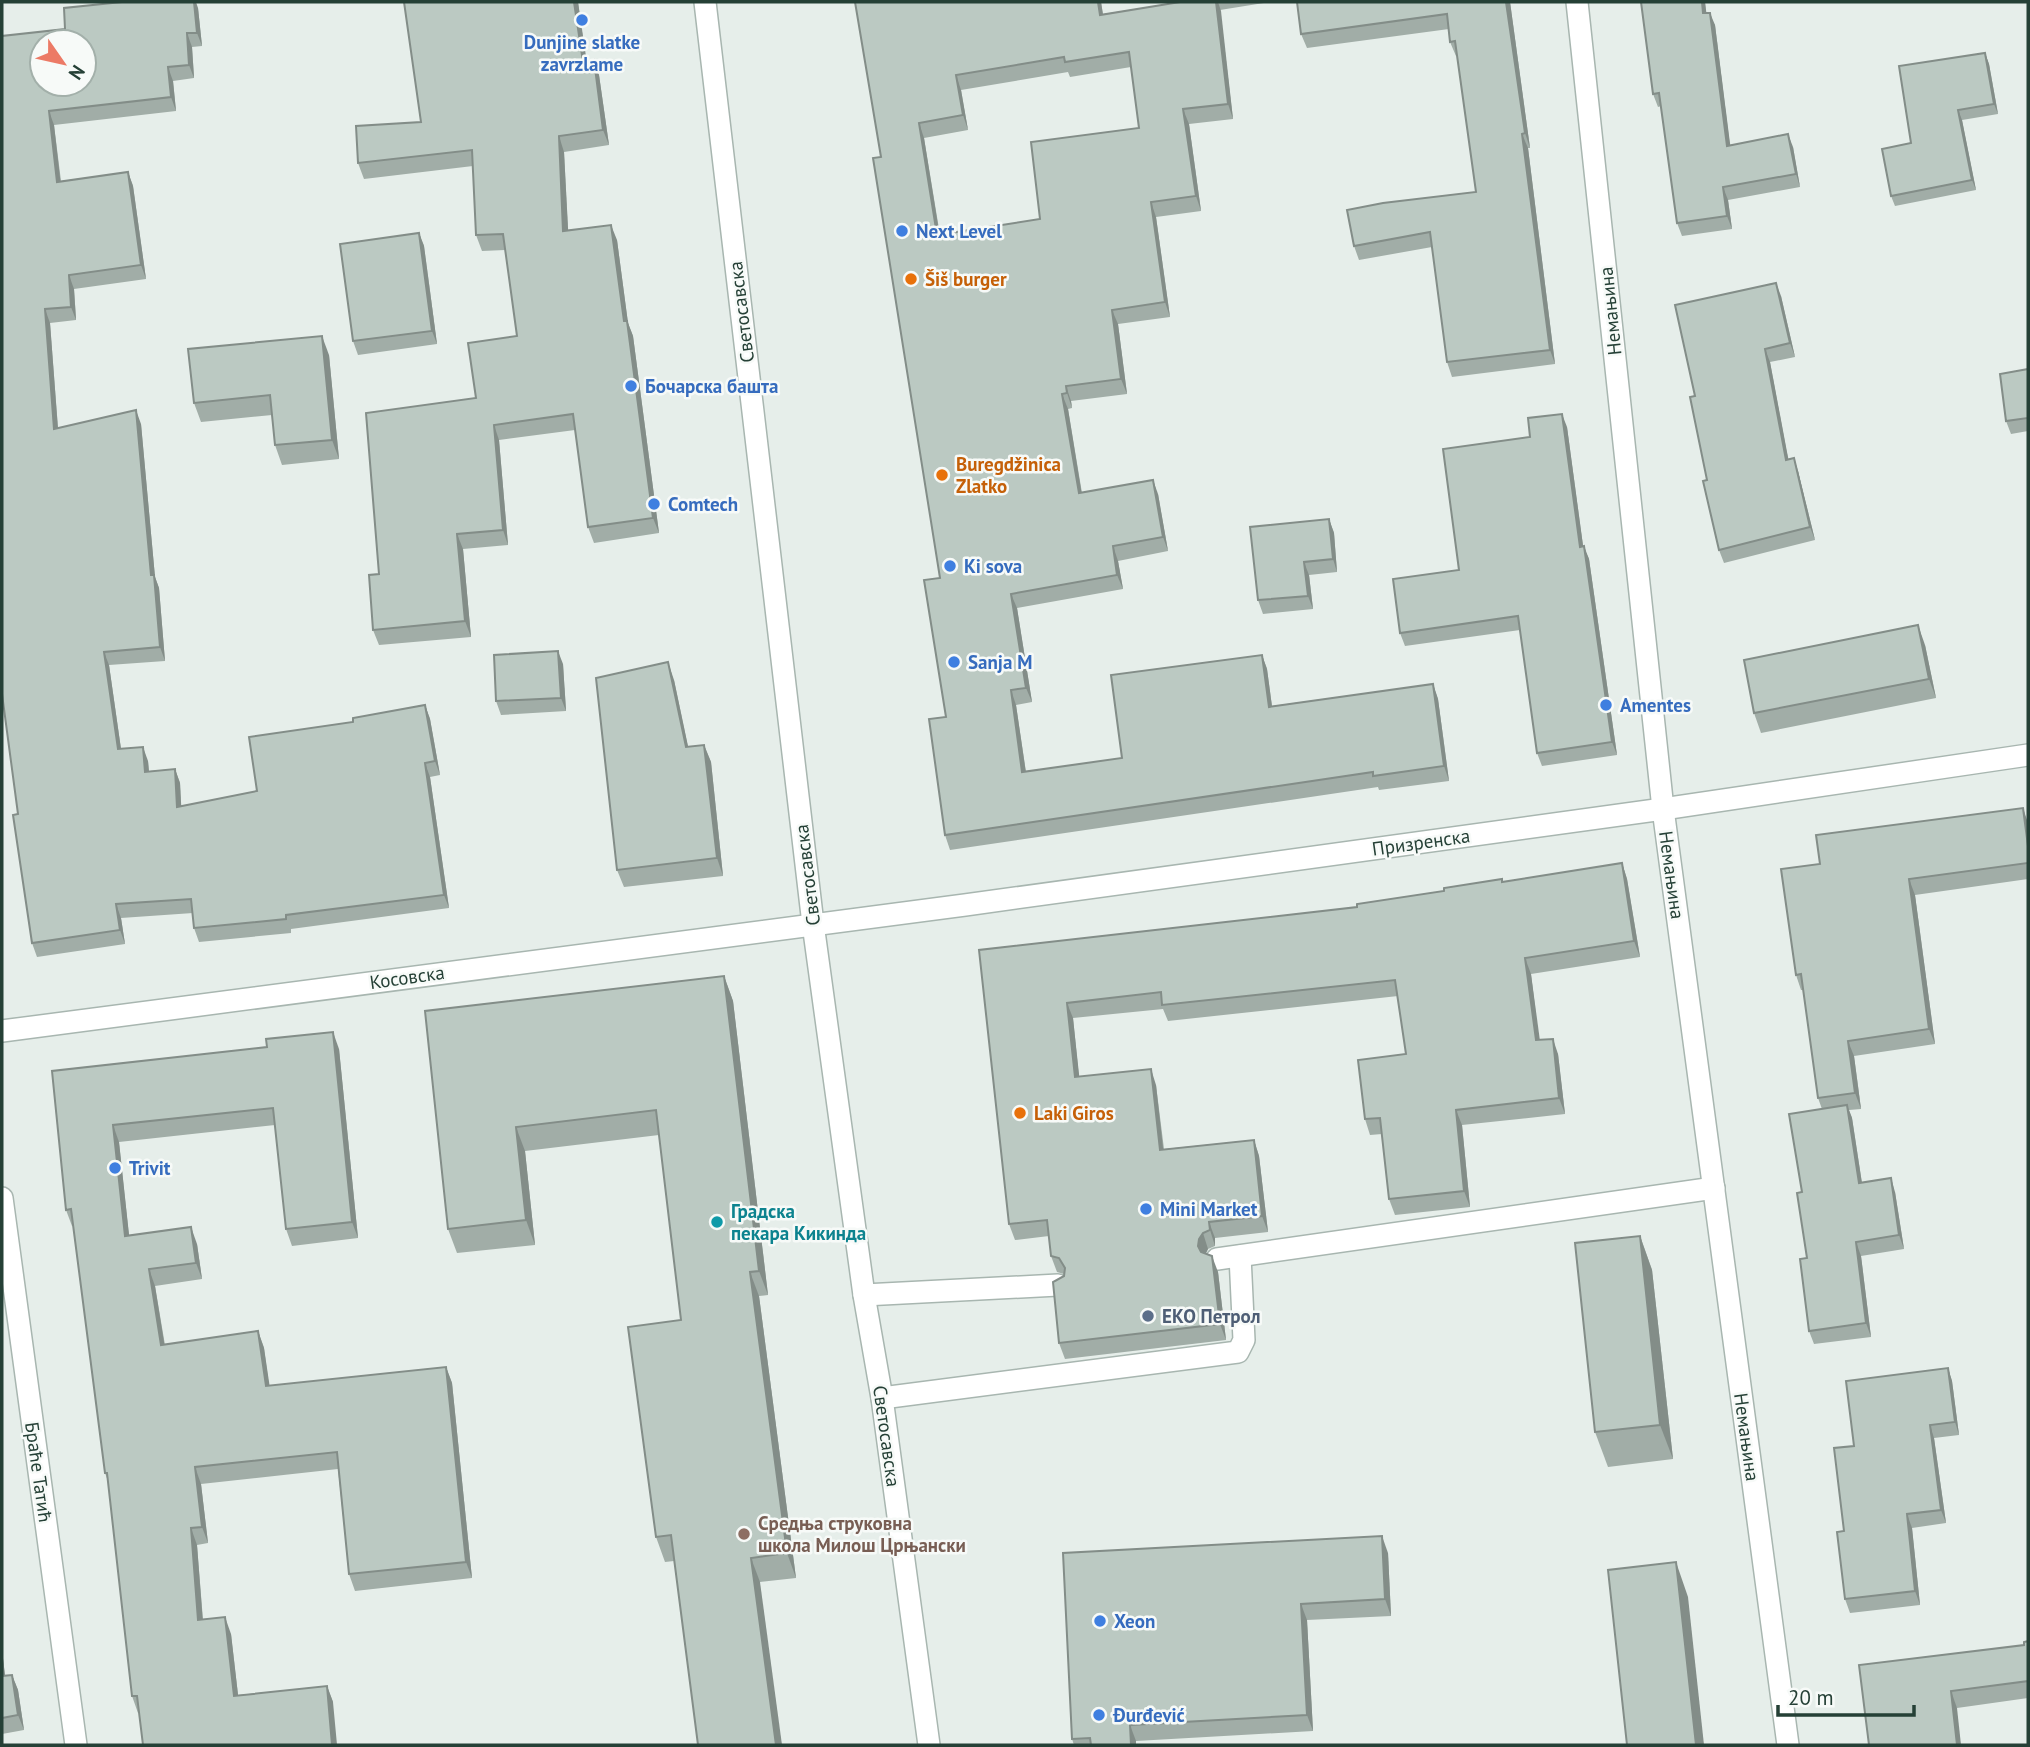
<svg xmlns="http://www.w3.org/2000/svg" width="2030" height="1747" viewBox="0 0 2030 1747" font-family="'PT Sans',sans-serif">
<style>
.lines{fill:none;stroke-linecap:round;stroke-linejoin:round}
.minor-casing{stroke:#a8b6b0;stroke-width:24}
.minor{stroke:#fff;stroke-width:21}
.wall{fill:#a1ada7;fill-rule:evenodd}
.shaded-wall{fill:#838d88}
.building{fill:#bbc9c2;stroke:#838d88;stroke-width:2;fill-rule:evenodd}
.shop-dot{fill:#3f7fe0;stroke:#f7faf8;stroke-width:2.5}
.food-dot{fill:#e8710a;stroke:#f7faf8;stroke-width:2.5}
.culture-dot{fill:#0f9aa8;stroke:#f7faf8;stroke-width:2.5}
.service-dot{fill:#5c6f8a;stroke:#f7faf8;stroke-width:2.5}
.education-dot{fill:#8d6e63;stroke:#f7faf8;stroke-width:2.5}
.labels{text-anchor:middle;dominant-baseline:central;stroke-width:5;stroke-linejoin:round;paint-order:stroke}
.shop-label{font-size:19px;font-weight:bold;fill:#366cbe;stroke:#f7faf8;text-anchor:start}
.food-label{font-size:19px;font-weight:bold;fill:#c56008;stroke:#f7faf8;text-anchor:start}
.street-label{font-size:19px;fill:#254036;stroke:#f7faf8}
.culture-label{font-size:19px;font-weight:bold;fill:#0d838f;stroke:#f7faf8;text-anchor:start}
.service-label{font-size:19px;font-weight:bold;fill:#4e5e75;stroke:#f7faf8;text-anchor:start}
.education-label{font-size:19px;font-weight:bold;fill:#785e54;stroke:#f7faf8;text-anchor:start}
</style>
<rect width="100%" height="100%" fill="#e6eeea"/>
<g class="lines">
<g class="minor-casing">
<g id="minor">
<polyline points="705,2 813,924 864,1295 882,1398 929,1745"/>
<polyline points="1577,2 1663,809 1788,1745"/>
<polyline points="2,1031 965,905 1663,809 2028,755"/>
<polyline points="2,1198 76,1745"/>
<polyline points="1217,1259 1714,1188"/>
<polyline points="864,1295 1058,1285"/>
<polyline points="882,1398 1238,1352 1244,1340 1240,1256"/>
</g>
</g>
<use href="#minor" class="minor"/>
</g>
<g class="wall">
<polygon points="404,2 578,2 586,61 599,75 609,145 564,152 568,231 617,240 628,323 633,336 659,533 594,543 588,527 575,430 499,440 508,545 463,549 471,637 379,645 373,630 379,574 476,398 517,336 505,250 482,251 476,235 473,166 364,179 358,163 421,122"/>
<path d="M855,2h246l2,12 77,-12h90l-50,8 13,109 -44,5 12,87 -45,6 14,100 -52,7 9,70 -56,7 1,7 -4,1 14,84 76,1 10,57 -50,10 5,28 -106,19 15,94 -16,3 10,67 96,-14 140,-103 5,14 5,37 161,-22 5,15 11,82 -70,9 -1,-3 -428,63 -5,-15 1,-118 -6,-139 -59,-421zM1131,67l8,61 -99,91 -100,16 -16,-97 44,-8 -7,-40 107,-18 2,5z"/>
<polygon points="1510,2 1530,148 1528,148 1555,364 1452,377 1447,362 1432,247 1359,260 1354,246 1476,192 1457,56 1456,56 1450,42 1449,29 1307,48 1301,34"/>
<polygon points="1641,2 1705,2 1706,13 1715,25 1730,146 1793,147 1800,187 1728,200 1732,229 1682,236 1677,223 1661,106 1658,107 1653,94"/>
<polygon points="198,8 202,46 192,47 194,78 173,81 176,111 54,125 61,181 128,172 133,186 146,279 74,289 76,320 50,323 58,428 141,424 155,577 159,588 165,661 109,665 121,749 148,761 149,771 175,769 180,783 181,806 257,791 353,722 425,705 430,719 440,775 430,777 449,908 291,929 291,933 199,942 194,928 193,913 121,918 125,944 37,957 32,943 18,814 2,36 65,29"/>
<polygon points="1985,53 1989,64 1998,114 1962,120 1976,190 1895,206 1891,196 1911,143"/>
<polygon points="419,233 424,246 437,344 358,355 353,341"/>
<polygon points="1781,296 1795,357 1770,362 1788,459 1798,471 1815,540 1724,563 1719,550 1707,480 1695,396"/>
<polygon points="329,355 339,459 282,465 275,445 272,415 201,422 194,403"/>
<polygon points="2028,369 2028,431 2011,434 2006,421"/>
<polygon points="1567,427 1583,546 1589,559 1617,755 1542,766 1537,753 1520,630 1405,646 1400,633 1459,570 1530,437"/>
<polygon points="1329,519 1334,533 1337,572 1309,575 1313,609 1263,614 1258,600"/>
<polygon points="1925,645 1936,698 1761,733 1754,713"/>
<polygon points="563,664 566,711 501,715 496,701"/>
<polygon points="674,680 688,747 704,745 711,762 723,876 624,887 617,870"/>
<polygon points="2028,823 2028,879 1915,895 1935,1044 1854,1056 1861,1109 1849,1110 1852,1118 1862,1183 1895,1192 1904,1249 1861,1256 1871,1337 1814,1344 1809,1331 1807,1258 1802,1192 1822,1109 1818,1098 1803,990 1801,990 1796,975 1820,864"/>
<polygon points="1622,863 1627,879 1640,957 1531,974 1539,1040 1558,1054 1565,1114 1462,1125 1470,1207 1395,1215 1389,1199 1382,1134 1370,1135 1365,1119 1406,1054 1398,996 1168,1021 1163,1009 1073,1018 1079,1077 1156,1085 1164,1149 1254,1140 1259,1156 1268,1232 1215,1238 1215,1246 1208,1249 1206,1253 1218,1272 1226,1340 1065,1359 1059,1343 1064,1274 1057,1272 1051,1256 1049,1236 1015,1240 1009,1224 979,950 1357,907 1444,891 1502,879 1503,882"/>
<polygon points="724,976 733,1001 768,1295 759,1296 796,1578 760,1582 674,1561 665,1562 656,1537 681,1320 659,1135 525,1151 535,1245 457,1253 448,1229 425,1011"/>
<polygon points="339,1049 358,1238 292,1246 286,1229 275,1125 119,1142 129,1236 197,1244 202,1279 155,1286 165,1345 258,1331 264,1348 269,1386 446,1367 452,1383 472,1578 355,1591 349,1574 338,1469 201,1484 208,1543 197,1545 203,1620 231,1634 238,1695 327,1686 333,1702 138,1713 132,1696 108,1481 105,1473 73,1226 72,1226 66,1210 52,1071"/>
<polygon points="1640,1236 1652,1270 1673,1459 1608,1467 1595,1432"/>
<polygon points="1948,1368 1952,1381 1959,1435 1934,1438 1946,1523 1912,1528 1920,1605 1850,1613 1845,1599 1844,1531 1854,1446"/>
<polygon points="1388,1553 1391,1616 1307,1620 1313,1731 1136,1741 1136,1745 1074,1745 1072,1739"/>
<polygon points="2028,1641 2028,1698 1957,1708 1859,1665 2024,1645"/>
<polygon points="2,1650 5,1676 12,1675 18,1690 24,1730 2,1734 2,1745"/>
</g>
<g class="shaded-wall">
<polygon points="194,2 196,2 198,8 202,46 197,33"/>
<polygon points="574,2 578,2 589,77 583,62"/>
<polygon points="1098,2 1101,2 1105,29 1100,15"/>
<polygon points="1216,2 1218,2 1221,11 1233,119 1228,104"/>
<polygon points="1506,2 1510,2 1530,148 1525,133"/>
<polygon points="1702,2 1705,2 1708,26 1703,13"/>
<polygon points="1710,13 1715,25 1732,159 1727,146"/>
<polygon points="187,33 192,47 194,78 189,65"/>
<polygon points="1985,53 1989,64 1998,114 1994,104"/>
<polygon points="594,60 599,75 609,145 603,130"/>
<polygon points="168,67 173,81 176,111 171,97"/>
<polygon points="956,75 961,90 968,130 963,115"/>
<polygon points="1183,109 1189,124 1201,211 1196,196"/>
<polygon points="1958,110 1962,120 1976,190 1972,180"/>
<polygon points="49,111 54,125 62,195 57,182"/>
<polygon points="919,123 924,138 942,250 937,235"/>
<polygon points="1522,134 1528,148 1555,364 1550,350"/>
<polygon points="1788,134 1793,147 1800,187 1796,174"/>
<polygon points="559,136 564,152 569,247 563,231"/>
<polygon points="128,172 133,186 146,279 141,265"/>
<polygon points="1723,187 1728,200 1732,229 1727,216"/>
<polygon points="1151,202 1156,217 1170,317 1165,302"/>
<polygon points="611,225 617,240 628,323 633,336 659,533 653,518"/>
<polygon points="419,233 424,246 437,344 432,331"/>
<polygon points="69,275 74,289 76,320 71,307"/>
<polygon points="1776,283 1781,296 1795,357 1790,343"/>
<polygon points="45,309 50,323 59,443 54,429"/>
<polygon points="1112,310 1118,324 1127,394 1121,379"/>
<polygon points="322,336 329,355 339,459 332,440"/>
<polygon points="1765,349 1770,362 1791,473 1786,460"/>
<polygon points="1066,386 1071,401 1072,408 1067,393"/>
<polygon points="1062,394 1068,409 1084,508 1079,493"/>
<polygon points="136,410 141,424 155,577 159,588 165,661 160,647 151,575"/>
<polygon points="1562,414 1567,427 1585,560 1580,547"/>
<polygon points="494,425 499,440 508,545 503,530"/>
<polygon points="1794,458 1798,471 1815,540 1810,527"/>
<polygon points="1153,480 1158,494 1168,551 1163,537"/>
<polygon points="1329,519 1334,533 1337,572 1333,559"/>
<polygon points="457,534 463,549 471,637 465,621"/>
<polygon points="1113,546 1118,561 1123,589 1117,575"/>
<polygon points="1584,546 1589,559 1617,755 1612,742"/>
<polygon points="1304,562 1309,575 1313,609 1308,596"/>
<polygon points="1011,594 1017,608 1032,702 1026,688"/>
<polygon points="1918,625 1925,645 1936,698 1929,679"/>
<polygon points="558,651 563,664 566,711 561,698"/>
<polygon points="104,652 109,665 123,763 118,749"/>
<polygon points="1262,655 1267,669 1274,722 1269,707"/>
<polygon points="668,662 674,680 692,765 686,747"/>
<polygon points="1433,684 1438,699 1449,781 1444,766"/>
<polygon points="1011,690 1016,705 1028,787 1022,772"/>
<polygon points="425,705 430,719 440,775 435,761"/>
<polygon points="704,745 711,762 723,876 717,858"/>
<polygon points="143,747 148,761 150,785 145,772"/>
<polygon points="425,763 430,777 449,908 444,895"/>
<polygon points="175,769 180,783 182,821 177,807"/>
<polygon points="2023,808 2028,823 2028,846"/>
<polygon points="1622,863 1627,879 1640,957 1634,941"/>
<polygon points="1909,879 1915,895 1935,1044 1929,1029"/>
<polygon points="116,904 121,918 125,944 120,930"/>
<polygon points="1525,958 1531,974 1542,1056 1536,1040"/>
<polygon points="724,976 733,1001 768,1295 759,1271"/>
<polygon points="1067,1003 1073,1018 1081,1093 1075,1077"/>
<polygon points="333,1032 339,1049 358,1238 352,1222"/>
<polygon points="1553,1039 1558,1054 1565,1114 1559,1098"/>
<polygon points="1848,1041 1854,1056 1861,1109 1855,1093"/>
<polygon points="1151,1069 1156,1085 1165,1166 1160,1150"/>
<polygon points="1847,1105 1852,1118 1864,1197 1859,1183"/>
<polygon points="1456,1110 1462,1125 1470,1207 1464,1191"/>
<polygon points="113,1125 119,1142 131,1253 125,1236"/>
<polygon points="516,1127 525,1151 535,1245 526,1220"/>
<polygon points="1254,1140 1259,1156 1268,1232 1262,1216"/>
<polygon points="1891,1178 1895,1192 1904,1249 1899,1235"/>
<polygon points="1209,1222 1215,1238 1215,1246 1210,1230"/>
<polygon points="191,1227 197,1244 202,1279 196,1263"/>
<polygon points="1203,1233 1208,1249 1205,1255 1204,1262 1198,1246 1199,1239"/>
<polygon points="1640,1236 1652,1270 1673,1459 1660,1425"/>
<polygon points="1856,1242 1861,1256 1871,1337 1866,1323"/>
<polygon points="1212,1256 1218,1272 1226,1340 1220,1324"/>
<polygon points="149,1269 155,1286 167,1361 161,1345"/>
<polygon points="750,1272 759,1296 796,1578 787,1553"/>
<polygon points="258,1331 264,1348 272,1402 266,1386"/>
<polygon points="446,1367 452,1383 472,1578 466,1562"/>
<polygon points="1948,1368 1952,1381 1959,1435 1955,1422"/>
<polygon points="1930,1425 1934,1438 1946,1523 1941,1510"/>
<polygon points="195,1467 201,1484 208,1543 202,1527"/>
<polygon points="1907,1514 1912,1528 1920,1605 1915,1591"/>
<polygon points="191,1528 197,1545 204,1637 198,1620"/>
<polygon points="1382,1536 1388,1553 1391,1616 1385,1599"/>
<polygon points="751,1558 760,1582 782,1745 776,1745"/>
<polygon points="1676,1562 1688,1597 1704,1745 1696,1745"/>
<polygon points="1301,1604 1307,1620 1313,1731 1307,1715"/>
<polygon points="225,1617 231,1634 240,1712 234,1696"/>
<polygon points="2,1650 7,1692 2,1677"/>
<polygon points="12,1675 18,1690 24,1730 18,1715"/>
<polygon points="327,1686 333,1702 337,1745 332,1745"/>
<polygon points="1951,1691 1957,1708 1961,1745 1957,1745"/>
<polygon points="1130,1725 1136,1741 1136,1745 1131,1745"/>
</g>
<g class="building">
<path d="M122,2h72l3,31h-10l2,32 -21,2 3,30 -122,14 8,71 71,-10 13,93 -72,10 2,32 -26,2 9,120 82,-19 15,165h3l6,72 -56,5 14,97 25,-2 2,25 30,-3 2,38 80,-16 -8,-54 104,-15v-4l72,-13 10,56 -10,2 19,132 -158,20v4l-92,9 -3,-29 -75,5 4,26 -88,13 -19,-128 5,-1 -16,-120v-658l63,-7 -1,-21zM42,42h42v42h-42z"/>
<polygon points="404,2 574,2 583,62 594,60 603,130 559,136 563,231 611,225 624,321 627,321 653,518 588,527 573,414 494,425 503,530 457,534 465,621 373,630 369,575 379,574 366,413 476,398 468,343 517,336 503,234 476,235 472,150 358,163 356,126 421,122"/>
<path d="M855,2h243l2,13 80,-13h36l12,102 -45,5 13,87 -45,6 14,100 -53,8 9,69 -55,7 1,7 -5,1 17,99 74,-13 10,57 -50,9 4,29 -106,19 15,94 -15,2 11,82 100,-14 -11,-83 151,-20 7,52 164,-23 11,82 -71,10v-4l-428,63 -16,-116 17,-2 -22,-137 16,-2 -67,-420 8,-1zM1129,52l10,76 -108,14 9,77 -103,16 -18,-112 44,-8 -7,-40 108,-18 1,5z"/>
<polygon points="1297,2 1506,2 1525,133 1522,134 1550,350 1447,362 1430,232 1354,246 1347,210 1383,203 1476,192 1455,41 1450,42 1447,14 1301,34"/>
<polygon points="1641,2 1702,2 1703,13 1710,13 1727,146 1788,134 1796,174 1723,187 1727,216 1677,223 1659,93 1653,94"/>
<polygon points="1985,53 1994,104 1958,110 1972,180 1891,196 1882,149 1911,143 1899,66"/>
<polygon points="419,233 432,331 353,341 340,244"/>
<polygon points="1776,283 1790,343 1765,349 1786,460 1794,458 1810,527 1719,550 1703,481 1707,480 1690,397 1695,396 1675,305"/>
<polygon points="322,336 332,440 275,445 270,395 194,403 188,349"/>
<polygon points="2028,369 2028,418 2006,421 2000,374"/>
<polygon points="1562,414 1580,547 1584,546 1612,742 1537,753 1518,616 1400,633 1393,579 1459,570 1443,449 1530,437 1528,418"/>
<polygon points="1329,519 1333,559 1304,562 1308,596 1258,600 1250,527"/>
<polygon points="1918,625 1929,679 1754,713 1744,660"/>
<polygon points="558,651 561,698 496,701 494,655"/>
<polygon points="668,662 686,747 704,745 717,858 617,870 596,678"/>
<polygon points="2023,808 2028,846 2028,863 1909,879 1929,1029 1848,1041 1855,1093 1818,1098 1801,974 1796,975 1781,869 1820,864 1816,835"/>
<polygon points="1622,863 1634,941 1525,958 1536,1040 1553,1039 1559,1098 1456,1110 1464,1191 1389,1199 1380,1118 1365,1119 1358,1060 1406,1054 1395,980 1162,1005 1161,992 1067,1003 1075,1077 1151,1069 1160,1150 1254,1140 1262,1216 1209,1222 1210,1230 1203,1233 1199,1239 1198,1246 1201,1252 1212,1256 1220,1324 1059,1343 1053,1282 1064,1276 1065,1268 1059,1258 1051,1256 1047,1220 1009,1224 979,950 1357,907 1357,904 1444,891 1444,888 1502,879 1502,882"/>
<polygon points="724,976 759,1271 750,1272 787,1553 751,1558 776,1745 698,1745 671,1535 656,1537 628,1327 681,1320 656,1110 516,1127 526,1220 448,1229 425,1011"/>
<polygon points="333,1032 352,1222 286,1229 273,1108 113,1125 125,1236 191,1227 196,1263 149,1269 161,1345 258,1331 266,1386 446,1367 466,1562 349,1574 337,1452 195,1467 202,1527 191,1528 198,1620 225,1617 234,1696 327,1686 332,1745 143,1745 137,1696 132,1696 107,1473 105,1473 71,1209 66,1210 52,1071 267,1047 266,1039"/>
<polygon points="1847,1105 1859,1183 1891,1178 1899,1235 1856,1242 1866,1323 1809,1331 1800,1259 1807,1258 1797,1193 1802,1192 1789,1114"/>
<polygon points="1640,1236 1660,1425 1595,1432 1575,1243"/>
<polygon points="1948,1368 1955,1422 1930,1425 1941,1510 1907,1514 1915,1591 1845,1599 1837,1532 1844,1531 1834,1448 1854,1446 1846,1381"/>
<polygon points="1382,1536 1385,1599 1301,1604 1307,1715 1130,1725 1131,1745 1091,1745 1090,1738 1072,1739 1063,1553"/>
<polygon points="1676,1562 1696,1745 1627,1745 1608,1570"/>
<polygon points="2028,1641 2028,1681 1951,1691 1957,1745 1869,1745 1859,1665 2024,1645 2024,1642"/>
<polygon points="12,1675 18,1715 2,1718 2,1676"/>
</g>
<g class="shop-dot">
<circle cx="582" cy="20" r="7"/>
<circle cx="902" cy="231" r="7"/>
<circle cx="631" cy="386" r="7"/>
<circle cx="654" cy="504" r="7"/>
<circle cx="950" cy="566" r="7"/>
<circle cx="954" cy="662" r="7"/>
<circle cx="1606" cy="705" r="7"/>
<circle cx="115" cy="1168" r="7"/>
<circle cx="1146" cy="1209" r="7"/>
<circle cx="1100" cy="1621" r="7"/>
<circle cx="1099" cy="1715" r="7"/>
</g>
<g class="food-dot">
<circle cx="911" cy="279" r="7"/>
<circle cx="942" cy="475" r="7"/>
<circle cx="1020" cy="1113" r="7"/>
</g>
<circle class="culture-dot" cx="717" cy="1222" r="7"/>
<circle class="service-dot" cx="1148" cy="1316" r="7"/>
<circle class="education-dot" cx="744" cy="1534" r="7"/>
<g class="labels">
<g class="shop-label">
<text x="582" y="42" text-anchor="middle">Dunjine slatke<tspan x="582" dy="22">zavrzlame</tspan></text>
<text x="916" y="231">Next Level</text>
<text x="645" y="386">Бочарска башта</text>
<text x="668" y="504">Comtech</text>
<text x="964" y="566">Ki sova</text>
<text x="968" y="662">Sanja M</text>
<text x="1620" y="705">Amentes</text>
<text x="129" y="1168">Trivit</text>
<text x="1160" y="1209">Mini Market</text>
<text x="1114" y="1621">Xeon</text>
<text x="1113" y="1715">Đurđević</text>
</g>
<g class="food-label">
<text x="925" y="279">Šiš burger</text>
<text x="956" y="464">Buregdžinica<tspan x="956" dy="22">Zlatko</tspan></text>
<text x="1034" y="1113">Laki Giros</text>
</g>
<g class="street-label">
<text transform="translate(1610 311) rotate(-96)">Немањина</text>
<text transform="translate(741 312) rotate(-97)">Светосавска</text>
<text transform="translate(1421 842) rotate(-8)">Призренска</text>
<text transform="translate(807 875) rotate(-97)">Светосавска</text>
<text transform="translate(1672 875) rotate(82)">Немањина</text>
<text transform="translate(407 977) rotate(-8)">Косовска</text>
<text transform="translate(887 1436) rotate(82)">Светосавска</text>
<text transform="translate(1747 1437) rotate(82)">Немањина</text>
<text transform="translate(39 1472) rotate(82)">Браће Татић</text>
</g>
<g class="culture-label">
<text x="731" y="1211">Градска<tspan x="731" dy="22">пекара Кикинда</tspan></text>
</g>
<g class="service-label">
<text x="1162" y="1316">ЕКО Петрол</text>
</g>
<g class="education-label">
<text x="758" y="1523">Средња струковна<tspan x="758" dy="22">школа Милош Црњански</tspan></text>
</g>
</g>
<rect width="2030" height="1747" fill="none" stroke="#254036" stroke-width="7"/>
<g transform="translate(63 63) rotate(124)"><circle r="33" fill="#f7faf8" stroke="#a3b0aa" stroke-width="2"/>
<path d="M0-5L12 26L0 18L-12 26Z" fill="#ec7a66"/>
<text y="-10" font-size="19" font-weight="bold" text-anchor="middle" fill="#254036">N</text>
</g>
<path d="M1778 1705v10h136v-10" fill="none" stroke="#254036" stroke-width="3.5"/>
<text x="1788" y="1705" font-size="21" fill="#254036" stroke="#f7faf8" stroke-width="5" paint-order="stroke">20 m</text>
</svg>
